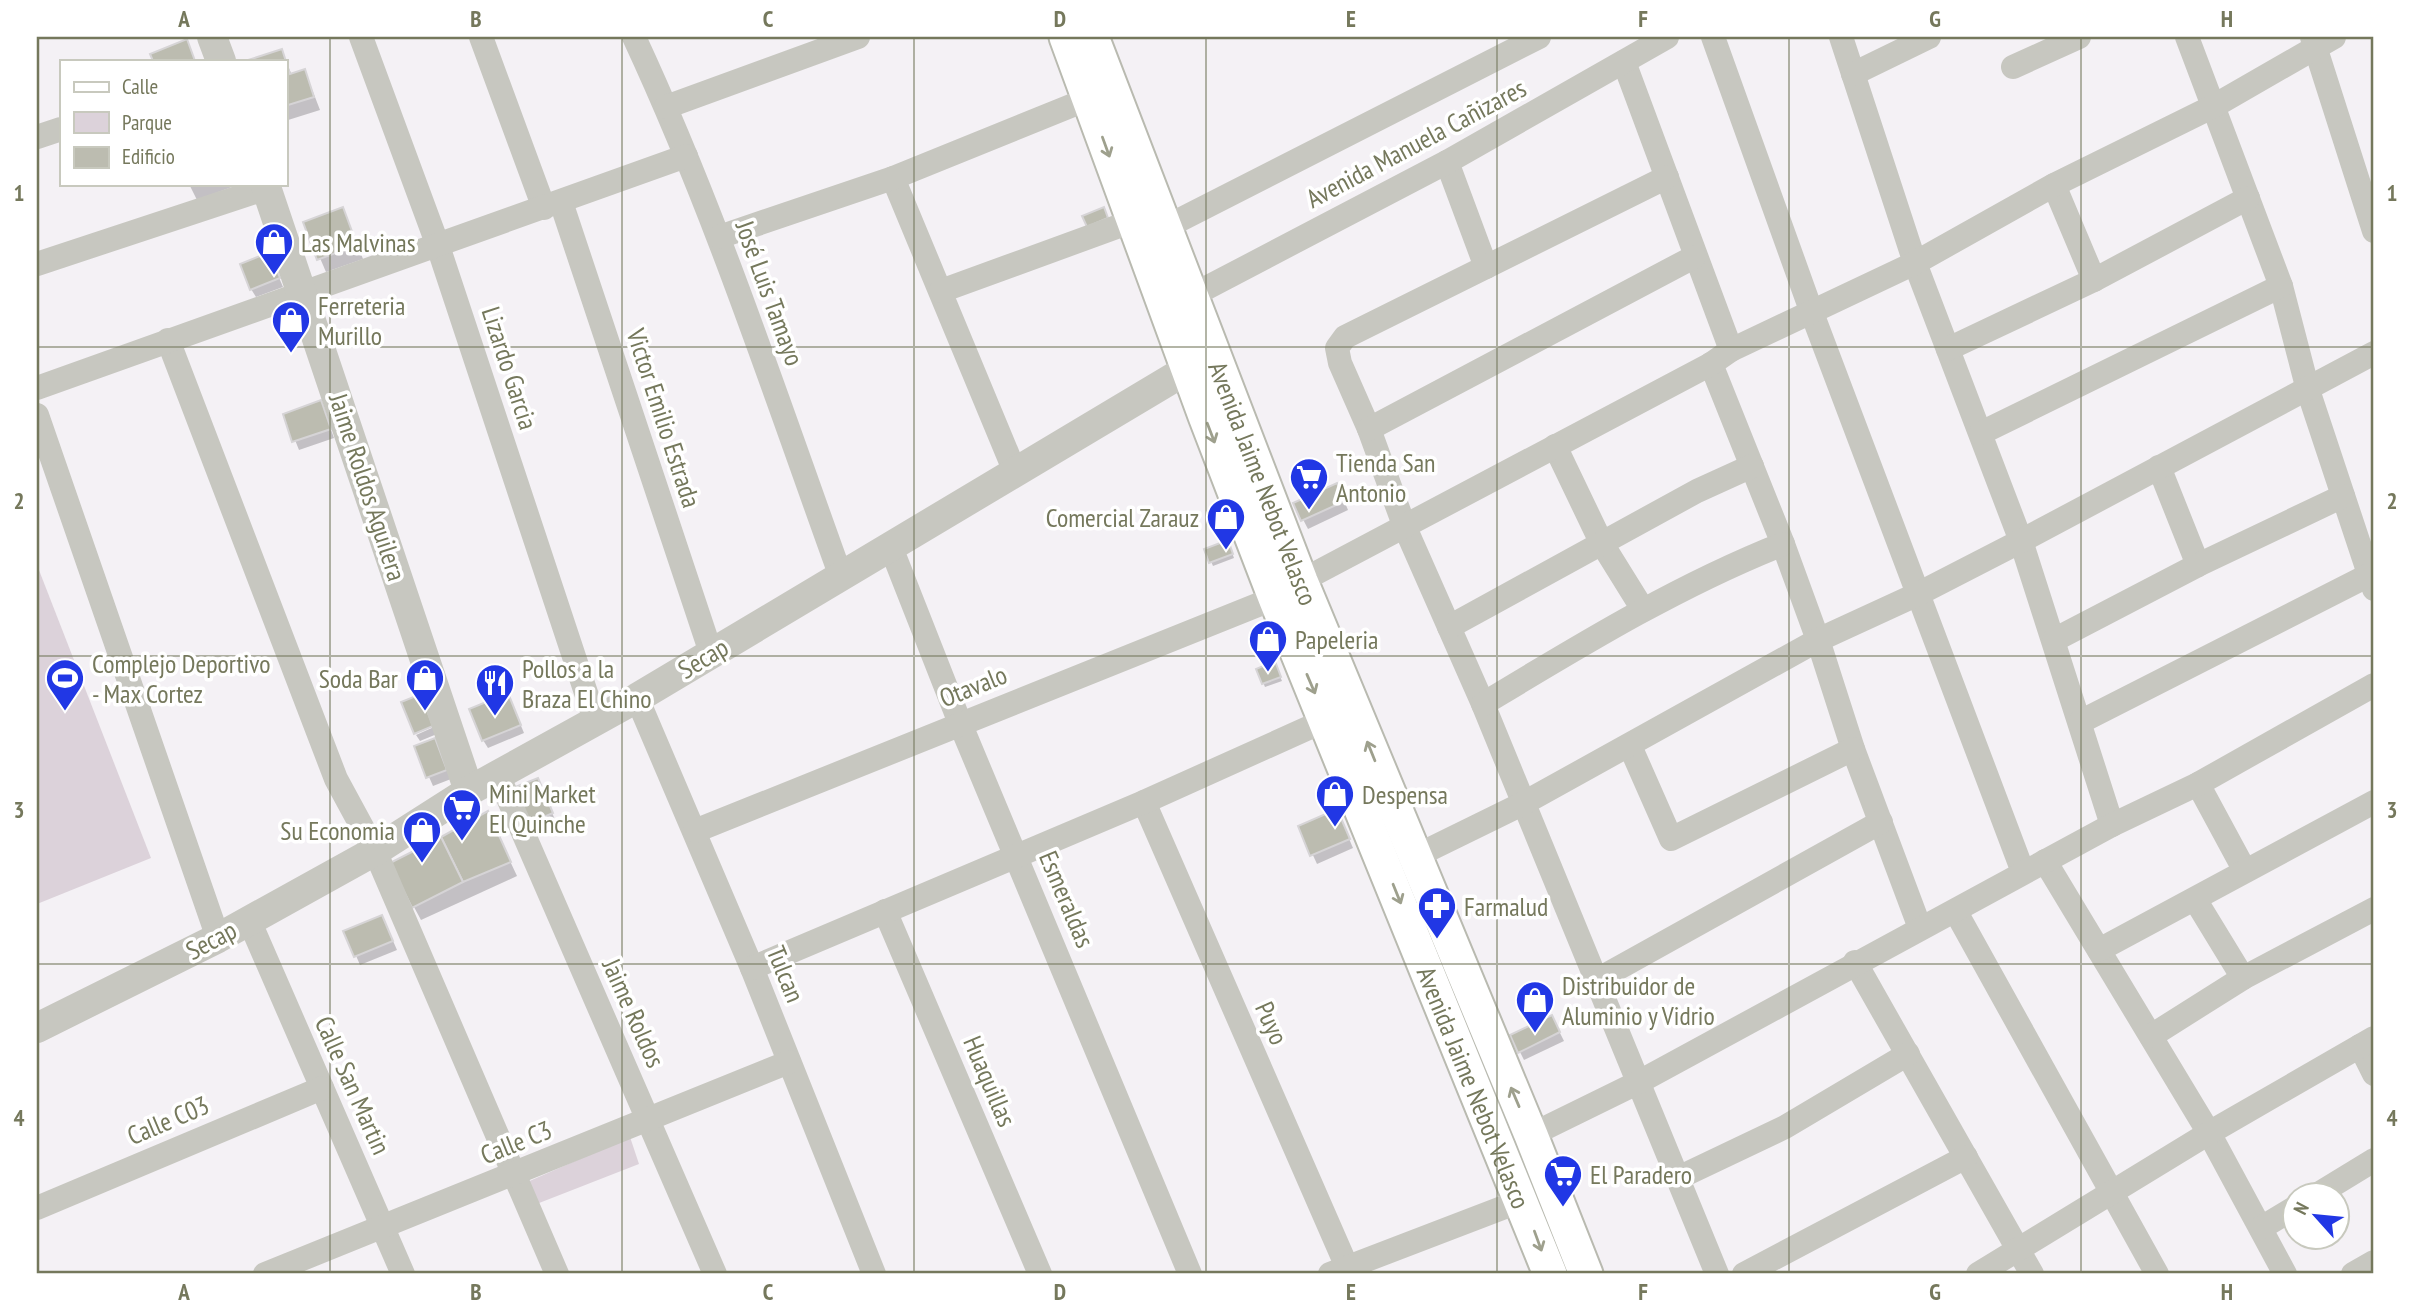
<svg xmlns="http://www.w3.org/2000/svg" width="2411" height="1311" viewBox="0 0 2411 1311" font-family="'PT Sans Narrow',sans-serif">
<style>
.green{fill:#dcd2da}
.shadow{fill:#0003}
.building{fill:#bcbcb0;stroke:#d6d4d6;stroke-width:2}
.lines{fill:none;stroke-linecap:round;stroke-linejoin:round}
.secondary-casing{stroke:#b9bab0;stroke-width:37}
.minor{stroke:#c7c7c0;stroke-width:24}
.tertiary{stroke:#c7c7c0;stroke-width:30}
.secondary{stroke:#fff;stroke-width:33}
.oneway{stroke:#9ea08d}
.grid{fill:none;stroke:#75785c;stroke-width:2;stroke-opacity:0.55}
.labels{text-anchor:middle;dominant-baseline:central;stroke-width:7;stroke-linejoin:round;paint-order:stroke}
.street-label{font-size:26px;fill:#75785c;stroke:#fff}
.poi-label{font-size:26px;fill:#75785c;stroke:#fff;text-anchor:start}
.neatline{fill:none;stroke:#75785c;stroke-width:2.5}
.grid-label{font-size:23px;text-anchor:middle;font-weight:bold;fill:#75785c}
</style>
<rect width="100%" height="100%" fill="#f4f1f5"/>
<g class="green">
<polygon points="37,565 151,858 37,904"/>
<polygon points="630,1137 639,1164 534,1205 525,1183"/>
</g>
<g class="shadow">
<polygon points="281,51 292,75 305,71 320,110 285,121 285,61 251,61"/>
<polygon points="189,184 240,184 197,200"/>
<polygon points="343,209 363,259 326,272 305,223"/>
<polygon points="269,254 283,287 256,297 251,289"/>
<polygon points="321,402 334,438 299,450 285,415"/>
<polygon points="1341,493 1348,510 1308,529 1295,504"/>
<polygon points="1229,545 1234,558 1213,566 1206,550"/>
<polygon points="1276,667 1282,681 1265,687 1258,670"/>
<polygon points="512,704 524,733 488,748 483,740"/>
<polygon points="434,727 437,734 420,741 416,735"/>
<polygon points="434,740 451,779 433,786 416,747"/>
<polygon points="538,780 556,822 536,830 531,822"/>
<polygon points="488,814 517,876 421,920 414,907"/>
<polygon points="1341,820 1353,848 1317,864 1300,827"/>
<polygon points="386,925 397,950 360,965 346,932"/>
<polygon points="1556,1025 1564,1041 1524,1060 1520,1052"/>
</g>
<g class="building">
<polygon points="187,39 195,61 153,61 150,54"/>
<polygon points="282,49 290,74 305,69 314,97 285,106 285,61 245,61"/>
<polygon points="343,207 357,245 317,260 303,222"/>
<polygon points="1104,207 1108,218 1087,227 1082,216"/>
<polygon points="270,252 280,278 250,290 240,264"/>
<polygon points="321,400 331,429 292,442 283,414"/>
<polygon points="1337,483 1345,501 1301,521 1293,503"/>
<polygon points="1228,540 1233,554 1209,563 1204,549"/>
<polygon points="1275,661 1281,677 1262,684 1256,669"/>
<polygon points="508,693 521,725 482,741 469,709"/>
<polygon points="421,694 433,726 414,734 401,702"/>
<polygon points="435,738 447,770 426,778 414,746"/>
<polygon points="538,778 553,813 530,823 515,787"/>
<polygon points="1337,809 1350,839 1310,856 1298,826"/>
<polygon points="488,811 511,862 463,882 441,837"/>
<polygon points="441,837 463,882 412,908 390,863"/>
<polygon points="382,915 393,941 354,957 343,931"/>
<polygon points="1552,1015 1560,1032 1518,1053 1510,1035"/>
</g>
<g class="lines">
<g class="secondary-casing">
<g id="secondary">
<path id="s1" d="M1066,37l139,379 70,182 275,676"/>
<path id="s2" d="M1092,37l209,544 230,554 55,139"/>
</g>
</g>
<g class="minor">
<polyline points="361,37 437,243 595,720"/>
<polyline points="481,37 544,208"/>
<path d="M634,37c81,174 141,357 206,537"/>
<polyline points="1713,37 1812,313 2023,872"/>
<polyline points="1841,37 1915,263 2021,541 2112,825"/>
<polyline points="2187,37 2281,286 2308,390 2374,589"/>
<polyline points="2312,37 2374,231"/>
<polyline points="1624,62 1731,350"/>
<polyline points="2013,67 2079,37"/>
<polyline points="1853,74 1929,37"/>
<polyline points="666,107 858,37"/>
<polyline points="37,137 61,129"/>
<polyline points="1447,162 1486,267"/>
<polyline points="1667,177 1345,337 1337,348 1340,363 1369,429 1404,525 1483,704 1717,1274"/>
<polyline points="893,178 1015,472"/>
<polyline points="2054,185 2094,280"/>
<polyline points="561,202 711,653"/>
<polyline points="1166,227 1539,37"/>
<polyline points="719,237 893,178 1088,99"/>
<polyline points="37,264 267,188"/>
<polyline points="941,291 1133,221"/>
<polyline points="1191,296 1447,162 1667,37"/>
<polyline points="168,340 336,779 375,851 557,1274"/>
<polyline points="1948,349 2094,280 2248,198"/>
<polyline points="1711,364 1783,544 1818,640 1853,749 1920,928"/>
<polyline points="37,388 686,156"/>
<polyline points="37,415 218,938"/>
<polyline points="1369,429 1694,257"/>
<polyline points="1981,433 2281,286"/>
<polyline points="1555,446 1601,542 1642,608"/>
<polyline points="2159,467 2198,565"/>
<polyline points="890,545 960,723 1190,1274"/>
<polyline points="1301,581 1711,364 1731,350 1915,263 2054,185 2214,106 2334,37"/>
<polyline points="1449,627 1697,491 1752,466"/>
<polyline points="2054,640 2198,565 2343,496"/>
<polyline points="637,698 752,968 874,1274"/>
<path d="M1483,704c98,-59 194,-118 300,-160"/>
<polyline points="2080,722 2371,574"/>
<polyline points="1630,746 1671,839 1853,749"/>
<polyline points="498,775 715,1274"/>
<polyline points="2198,784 2245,871"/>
<polyline points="1144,802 1347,1267"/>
<polyline points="695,831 1275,598"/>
<polyline points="1414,857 1524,803 1818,640 1918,594 2021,541 2374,353"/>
<polyline points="2045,861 2209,1133 2285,1274"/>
<polyline points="2196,901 2243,978"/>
<polyline points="885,911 1040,1274"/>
<polyline points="1956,912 2157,1274"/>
<polyline points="249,920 403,1274"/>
<polyline points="2099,950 2374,802"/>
<polyline points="1855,962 2032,1274"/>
<polyline points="752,968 1144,802 1326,720"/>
<polyline points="1597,980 1881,822"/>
<polyline points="2151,1036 2243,978 2374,909"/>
<polyline points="2360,1046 2374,1074"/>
<polyline points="1531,1135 1639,1082 2112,825 2198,784 2374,685"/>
<polyline points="1678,1178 1785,1127 1908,1054"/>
<polyline points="2315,1196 2374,1160"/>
<polyline points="37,1208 322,1088"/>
<polyline points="2261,1228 2296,1207"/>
<polyline points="265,1274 789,1062"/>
<polyline points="1330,1274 1523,1200"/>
<polyline points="1744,1274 1966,1157"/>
<polyline points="1978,1274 2209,1133 2374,1038"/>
<polyline points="2353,1274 2374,1262"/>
</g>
<g class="tertiary">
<polyline points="212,37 221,61"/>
<polyline points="265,184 469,791"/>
<polyline points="37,1028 218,938 375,851 469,791 637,698 1188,369 1210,361"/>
</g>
<use href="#secondary" class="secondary"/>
</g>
<defs><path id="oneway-shaft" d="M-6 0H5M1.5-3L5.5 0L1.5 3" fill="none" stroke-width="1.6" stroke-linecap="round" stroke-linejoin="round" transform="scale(1.75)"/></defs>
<g class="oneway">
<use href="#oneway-shaft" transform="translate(1106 147) rotate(70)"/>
<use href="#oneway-shaft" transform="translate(1211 433) rotate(69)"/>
<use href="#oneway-shaft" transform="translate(1311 684) rotate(67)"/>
<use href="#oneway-shaft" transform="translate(1371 751) rotate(-112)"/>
<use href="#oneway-shaft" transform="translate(1397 894) rotate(68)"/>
<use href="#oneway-shaft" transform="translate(1515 1097) rotate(-113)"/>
<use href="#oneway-shaft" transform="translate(1538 1241) rotate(70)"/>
</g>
<path class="grid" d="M330,37v1237M622,37v1237M914,37v1237M1206,37v1237M1497,37v1237M1789,37v1237M2081,37v1237M37,347h2337M37,656h2337M37,964h2337"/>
<defs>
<g id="shop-pin" transform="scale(2.0125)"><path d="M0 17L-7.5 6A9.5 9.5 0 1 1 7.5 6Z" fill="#2137e5" stroke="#fff"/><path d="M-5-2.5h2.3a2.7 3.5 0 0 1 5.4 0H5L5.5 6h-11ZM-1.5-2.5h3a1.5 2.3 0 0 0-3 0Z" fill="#fff"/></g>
<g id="supermarket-pin" transform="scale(2.0125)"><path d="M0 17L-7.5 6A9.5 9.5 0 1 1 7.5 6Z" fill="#2137e5" stroke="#fff"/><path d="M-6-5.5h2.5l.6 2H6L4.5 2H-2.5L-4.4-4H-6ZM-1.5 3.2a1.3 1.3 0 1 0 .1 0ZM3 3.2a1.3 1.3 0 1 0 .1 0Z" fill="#fff"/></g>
<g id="stadium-pin" transform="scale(2.0125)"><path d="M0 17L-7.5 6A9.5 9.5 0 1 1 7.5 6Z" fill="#2137e5" stroke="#fff"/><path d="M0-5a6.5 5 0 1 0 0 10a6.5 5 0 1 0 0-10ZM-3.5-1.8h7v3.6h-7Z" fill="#fff"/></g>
<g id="restaurant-pin" transform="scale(2.0125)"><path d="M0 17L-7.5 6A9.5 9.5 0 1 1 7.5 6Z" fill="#2137e5" stroke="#fff"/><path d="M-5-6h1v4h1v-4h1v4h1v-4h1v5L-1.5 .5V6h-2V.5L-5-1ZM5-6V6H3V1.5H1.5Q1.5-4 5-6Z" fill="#fff"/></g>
<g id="pharmacy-pin" transform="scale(2.0125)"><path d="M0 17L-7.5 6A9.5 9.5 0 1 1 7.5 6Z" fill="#2137e5" stroke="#fff"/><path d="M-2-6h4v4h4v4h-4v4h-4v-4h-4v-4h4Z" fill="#fff"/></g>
</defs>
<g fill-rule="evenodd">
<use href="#shop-pin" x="274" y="242"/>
<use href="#shop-pin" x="291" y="320"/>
<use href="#supermarket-pin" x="1309" y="477"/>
<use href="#shop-pin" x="1226" y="517"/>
<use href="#shop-pin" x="1268" y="639"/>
<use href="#stadium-pin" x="65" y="678"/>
<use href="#shop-pin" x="425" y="678"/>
<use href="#restaurant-pin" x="495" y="683"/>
<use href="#shop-pin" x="1335" y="794"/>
<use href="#supermarket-pin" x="462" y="808"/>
<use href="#shop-pin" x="422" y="830"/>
<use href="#pharmacy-pin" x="1437" y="906"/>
<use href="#shop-pin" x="1535" y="1000"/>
<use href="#supermarket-pin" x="1563" y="1174"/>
</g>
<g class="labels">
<g class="street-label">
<text transform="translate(1416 143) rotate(-28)">Avenida Manuela Cañizares</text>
<text transform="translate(770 293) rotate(70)">José Luis Tamayo</text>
<text transform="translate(510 368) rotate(72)">Lizardo Garcia</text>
<text transform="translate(664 418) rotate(72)">Victor Emilio Estrada</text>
<text stroke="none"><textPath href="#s2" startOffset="478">Avenida Jaime Nebot Velasco</textPath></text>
<text transform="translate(368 487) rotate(72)">Jaime Roldos Aguilera</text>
<text transform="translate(703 658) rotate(-31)">Secap</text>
<text transform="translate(973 686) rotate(-22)">Otavalo</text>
<text transform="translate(1067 899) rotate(67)">Esmeraldas</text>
<text transform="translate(211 940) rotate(-28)">Secap</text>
<text transform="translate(786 974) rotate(68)">Tulcan</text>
<text transform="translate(634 1013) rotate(66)">Jaime Roldos</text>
<text transform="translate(1272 1023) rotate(66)">Puyo</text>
<text transform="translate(990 1081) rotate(67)">Huaquillas</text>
<text transform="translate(353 1085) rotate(66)">Calle San Martin</text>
<text stroke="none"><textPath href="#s1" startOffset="1127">Avenida Jaime Nebot Velasco</textPath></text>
<text transform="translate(168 1120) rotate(-23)">Calle C03</text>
<text transform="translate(516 1142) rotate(-22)">Calle C3</text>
</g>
<g class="poi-label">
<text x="301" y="242">Las Malvinas</text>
<text x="318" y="305">Ferreteria<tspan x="318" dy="30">Murillo</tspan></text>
<text x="1336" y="462">Tienda San<tspan x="1336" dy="30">Antonio</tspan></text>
<text x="1199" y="517" text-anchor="end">Comercial Zarauz</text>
<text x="1295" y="639">Papeleria</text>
<text x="92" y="663">Complejo Deportivo<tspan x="92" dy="30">- Max Cortez</tspan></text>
<text x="522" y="668">Pollos a la<tspan x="522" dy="30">Braza El Chino</tspan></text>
<text x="398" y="678" text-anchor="end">Soda Bar</text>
<text x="489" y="793">Mini Market<tspan x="489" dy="30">El Quinche</tspan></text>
<text x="1362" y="794">Despensa</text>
<text x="395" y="830" text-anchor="end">Su Economia</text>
<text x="1464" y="906">Farmalud</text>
<text x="1562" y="985">Distribuidor de<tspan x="1562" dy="30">Aluminio y Vidrio</tspan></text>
<text x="1590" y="1174">El Paradero</text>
</g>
</g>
<rect width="2411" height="1311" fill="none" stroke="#ffffff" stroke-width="77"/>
<rect x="60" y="60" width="228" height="126" fill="#ffffff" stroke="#c8c9be" stroke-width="2"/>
<rect x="74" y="82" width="35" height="10" fill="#ffffff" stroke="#c8c9be" stroke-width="2"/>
<text x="122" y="94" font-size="21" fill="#75785c">Calle</text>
<rect x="74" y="112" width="35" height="21" fill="#dcd2da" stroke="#c8c9be" stroke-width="2"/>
<text x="122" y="130" font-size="21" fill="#75785c">Parque</text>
<rect x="74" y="147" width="35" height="21" fill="#bcbcb0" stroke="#c8c9be" stroke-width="2"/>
<text x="122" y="164" font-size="21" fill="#75785c">Edificio</text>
<g transform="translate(2316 1216) rotate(297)"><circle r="33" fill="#ffffff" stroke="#c8c9be" stroke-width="2"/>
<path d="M0-5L12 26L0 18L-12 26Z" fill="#2137e5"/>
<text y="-10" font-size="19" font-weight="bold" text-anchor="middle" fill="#75785c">N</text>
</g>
<rect x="38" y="38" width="2334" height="1234" class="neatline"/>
<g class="grid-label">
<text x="184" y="27">A</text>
<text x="476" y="27">B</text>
<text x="768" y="27">C</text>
<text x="1060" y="27">D</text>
<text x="1351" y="27">E</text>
<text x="1643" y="27">F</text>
<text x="1935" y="27">G</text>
<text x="2227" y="27">H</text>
<text x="19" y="201">1</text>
<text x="2392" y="201">1</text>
<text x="19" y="509">2</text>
<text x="2392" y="509">2</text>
<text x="19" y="818">3</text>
<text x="2392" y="818">3</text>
<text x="19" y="1126">4</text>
<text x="2392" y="1126">4</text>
<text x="184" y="1300">A</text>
<text x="476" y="1300">B</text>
<text x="768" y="1300">C</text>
<text x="1060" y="1300">D</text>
<text x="1351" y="1300">E</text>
<text x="1643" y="1300">F</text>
<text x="1935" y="1300">G</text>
<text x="2227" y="1300">H</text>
</g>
</svg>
